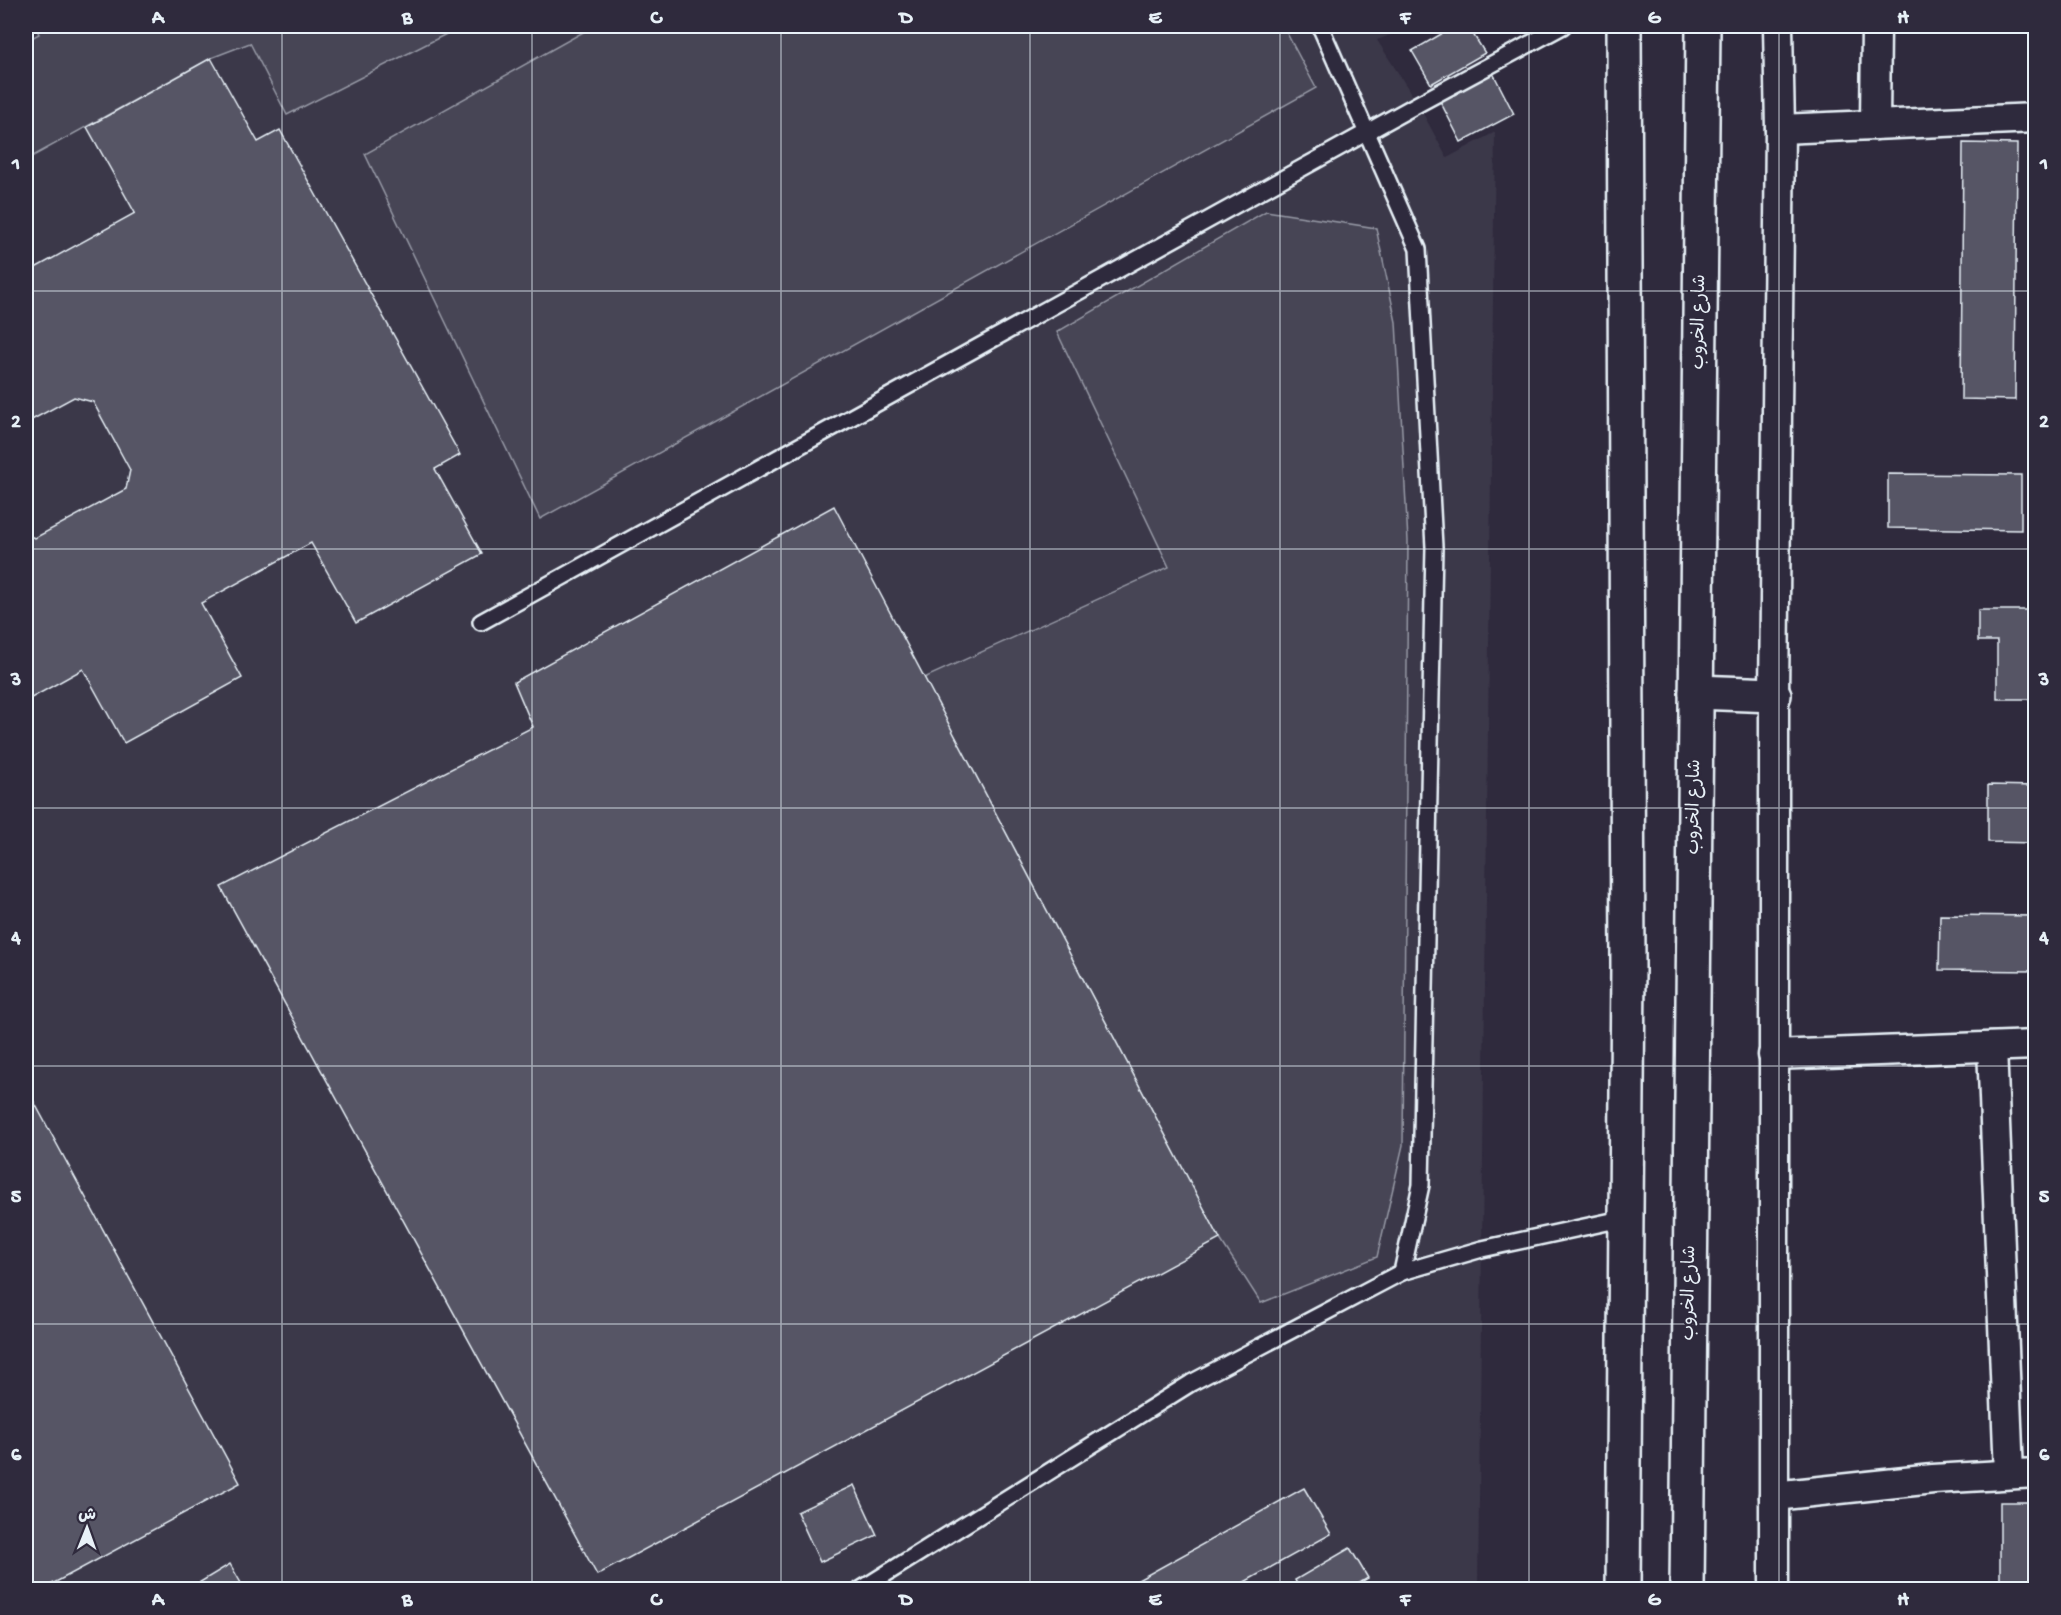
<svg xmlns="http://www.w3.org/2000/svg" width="2061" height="1615" viewBox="0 0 2061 1615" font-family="'Gochi Hand','Playpen Sans Arabic',sans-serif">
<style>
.built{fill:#3b3749}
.green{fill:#464455;stroke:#979aa6;stroke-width:1.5}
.building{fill:#575565;stroke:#e8f1f8;stroke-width:1.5}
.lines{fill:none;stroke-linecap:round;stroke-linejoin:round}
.lane-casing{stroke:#e8f1f8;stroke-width:20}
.street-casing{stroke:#e8f1f8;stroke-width:33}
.secondary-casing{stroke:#e8f1f8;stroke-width:38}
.lane{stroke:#2f2a3d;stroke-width:15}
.street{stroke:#2f2a3d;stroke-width:28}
.secondary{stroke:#2f2a3d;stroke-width:33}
.grid{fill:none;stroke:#e8f1f8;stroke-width:1.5;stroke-opacity:0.55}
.labels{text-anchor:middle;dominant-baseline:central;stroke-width:4.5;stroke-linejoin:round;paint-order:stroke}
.street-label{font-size:18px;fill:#e8f1f8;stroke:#2f2a3d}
.neatline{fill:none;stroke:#e8f1f8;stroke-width:2}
.grid-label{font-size:20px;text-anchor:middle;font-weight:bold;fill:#e8f1f8}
</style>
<rect width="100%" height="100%" fill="#2f2a3d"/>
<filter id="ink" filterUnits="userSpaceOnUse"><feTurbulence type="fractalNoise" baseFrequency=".0167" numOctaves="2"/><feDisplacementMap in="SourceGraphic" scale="12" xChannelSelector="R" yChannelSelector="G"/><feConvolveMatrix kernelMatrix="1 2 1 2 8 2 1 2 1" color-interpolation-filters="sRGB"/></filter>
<g filter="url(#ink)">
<polygon class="built" points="26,26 1414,26 1377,40 1418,104 1447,158 1495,132 1478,1589 26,1590"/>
<g class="green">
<polygon points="35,26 462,26 287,115 250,43 211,58 26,160 26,41 39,34"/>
<polygon points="594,26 1283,26 1316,88 540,519 365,154"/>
<polygon points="1266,211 1376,228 1396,322 1408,541 1403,1145 1377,1257 1261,1303 1220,1239 924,678 1169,567 1057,332"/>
</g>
<g class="building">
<polygon points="1455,26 1468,26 1485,53 1431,84 1412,51"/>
<polygon points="211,58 258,142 280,130 460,455 435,469 482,554 356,623 311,543 201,603 242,678 124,743 83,669 26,701 26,535 35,538 126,489 130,470 93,402 74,397 26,423 26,273 135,213 87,127"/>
<polygon points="1493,73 1514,114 1461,142 1440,101"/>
<polygon points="1963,143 2017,144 2015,400 1961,399"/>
<polygon points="1888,474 2021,475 2021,530 1888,528"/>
<polygon points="834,506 1220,1239 597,1575 221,887 533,727 514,682"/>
<polygon points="1978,610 2036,610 2036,699 1997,699 1997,641 1978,641"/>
<polygon points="1988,785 2036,786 2036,843 1988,842"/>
<polygon points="1940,915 2036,916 2036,971 1939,970"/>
<polygon points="26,1087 240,1483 41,1590 26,1590"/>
<polygon points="854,1485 877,1535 820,1562 797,1512"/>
<polygon points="1304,1488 1331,1534 1230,1590 1120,1590"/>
<rect x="2000" y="1502" width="36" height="88"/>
<polygon points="1350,1548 1368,1578 1348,1590 1300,1590 1295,1580"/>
<polygon points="230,1564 245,1590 187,1590"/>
</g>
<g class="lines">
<g class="lane-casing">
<g id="lane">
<polyline points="481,622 1418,104 1563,26"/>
<polyline points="1402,1272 1482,1249 1626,1218"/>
<polyline points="860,1590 1191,1383 1402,1272 1421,1185 1434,547 1418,249 1320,26"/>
</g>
</g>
<g class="street-casing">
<g id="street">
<polyline points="1875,125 1876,26"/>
<polyline points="1780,129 2036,118"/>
<polyline points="1992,1047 2009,1474"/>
<polyline points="1773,1055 2036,1045"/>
<polyline points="1774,1496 1933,1479 2036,1473"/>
<polyline points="1774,1590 1774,695 1780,129 1778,26"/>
</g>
</g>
<g class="secondary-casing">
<g id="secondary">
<polyline points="1696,692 1774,695"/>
<polyline points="1623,1590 1628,966 1624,26"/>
<polyline points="1687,1590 1703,26"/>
</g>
</g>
<use href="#lane" class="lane"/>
<use href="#street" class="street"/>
<use href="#secondary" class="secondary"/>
</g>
</g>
<path class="grid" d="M282,26v1564M532,26v1564M781,26v1564M1030,26v1564M1280,26v1564M1529,26v1564M1779,26v1564M26,291h2010M26,549h2010M26,808h2010M26,1066h2010M26,1324h2010"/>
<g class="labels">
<g class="street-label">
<text transform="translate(1700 322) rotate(-89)">شارع الخروب</text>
<text transform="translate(1695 807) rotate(-89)">شارع الخروب</text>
<text transform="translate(1690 1293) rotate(-89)">شارع الخروب</text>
</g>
</g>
<rect width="2061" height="1615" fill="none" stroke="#2f2a3d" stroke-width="66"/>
<g transform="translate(87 1528) rotate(1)" stroke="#2f2a3d" stroke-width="4.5" paint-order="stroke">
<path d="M0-4.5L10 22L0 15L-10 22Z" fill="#e8f1f8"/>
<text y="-9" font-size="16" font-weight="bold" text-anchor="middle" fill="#e8f1f8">ش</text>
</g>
<rect x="33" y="33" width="1995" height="1549" class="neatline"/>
<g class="grid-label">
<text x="158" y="23">A</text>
<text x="407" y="23">B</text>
<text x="656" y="23">C</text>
<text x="906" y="23">D</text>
<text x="1155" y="23">E</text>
<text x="1405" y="23">F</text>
<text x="1654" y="23">G</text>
<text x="1903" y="23">H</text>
<text x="16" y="169">1</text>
<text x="2044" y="169">1</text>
<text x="16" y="427">2</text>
<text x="2044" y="427">2</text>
<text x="16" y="685">3</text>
<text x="2044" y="685">3</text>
<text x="16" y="943">4</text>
<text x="2044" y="943">4</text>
<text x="16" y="1202">5</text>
<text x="2044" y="1202">5</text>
<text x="16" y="1460">6</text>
<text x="2044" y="1460">6</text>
<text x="158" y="1605">A</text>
<text x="407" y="1605">B</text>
<text x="656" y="1605">C</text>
<text x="906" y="1605">D</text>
<text x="1155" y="1605">E</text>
<text x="1405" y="1605">F</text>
<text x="1654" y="1605">G</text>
<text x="1903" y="1605">H</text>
</g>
</svg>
